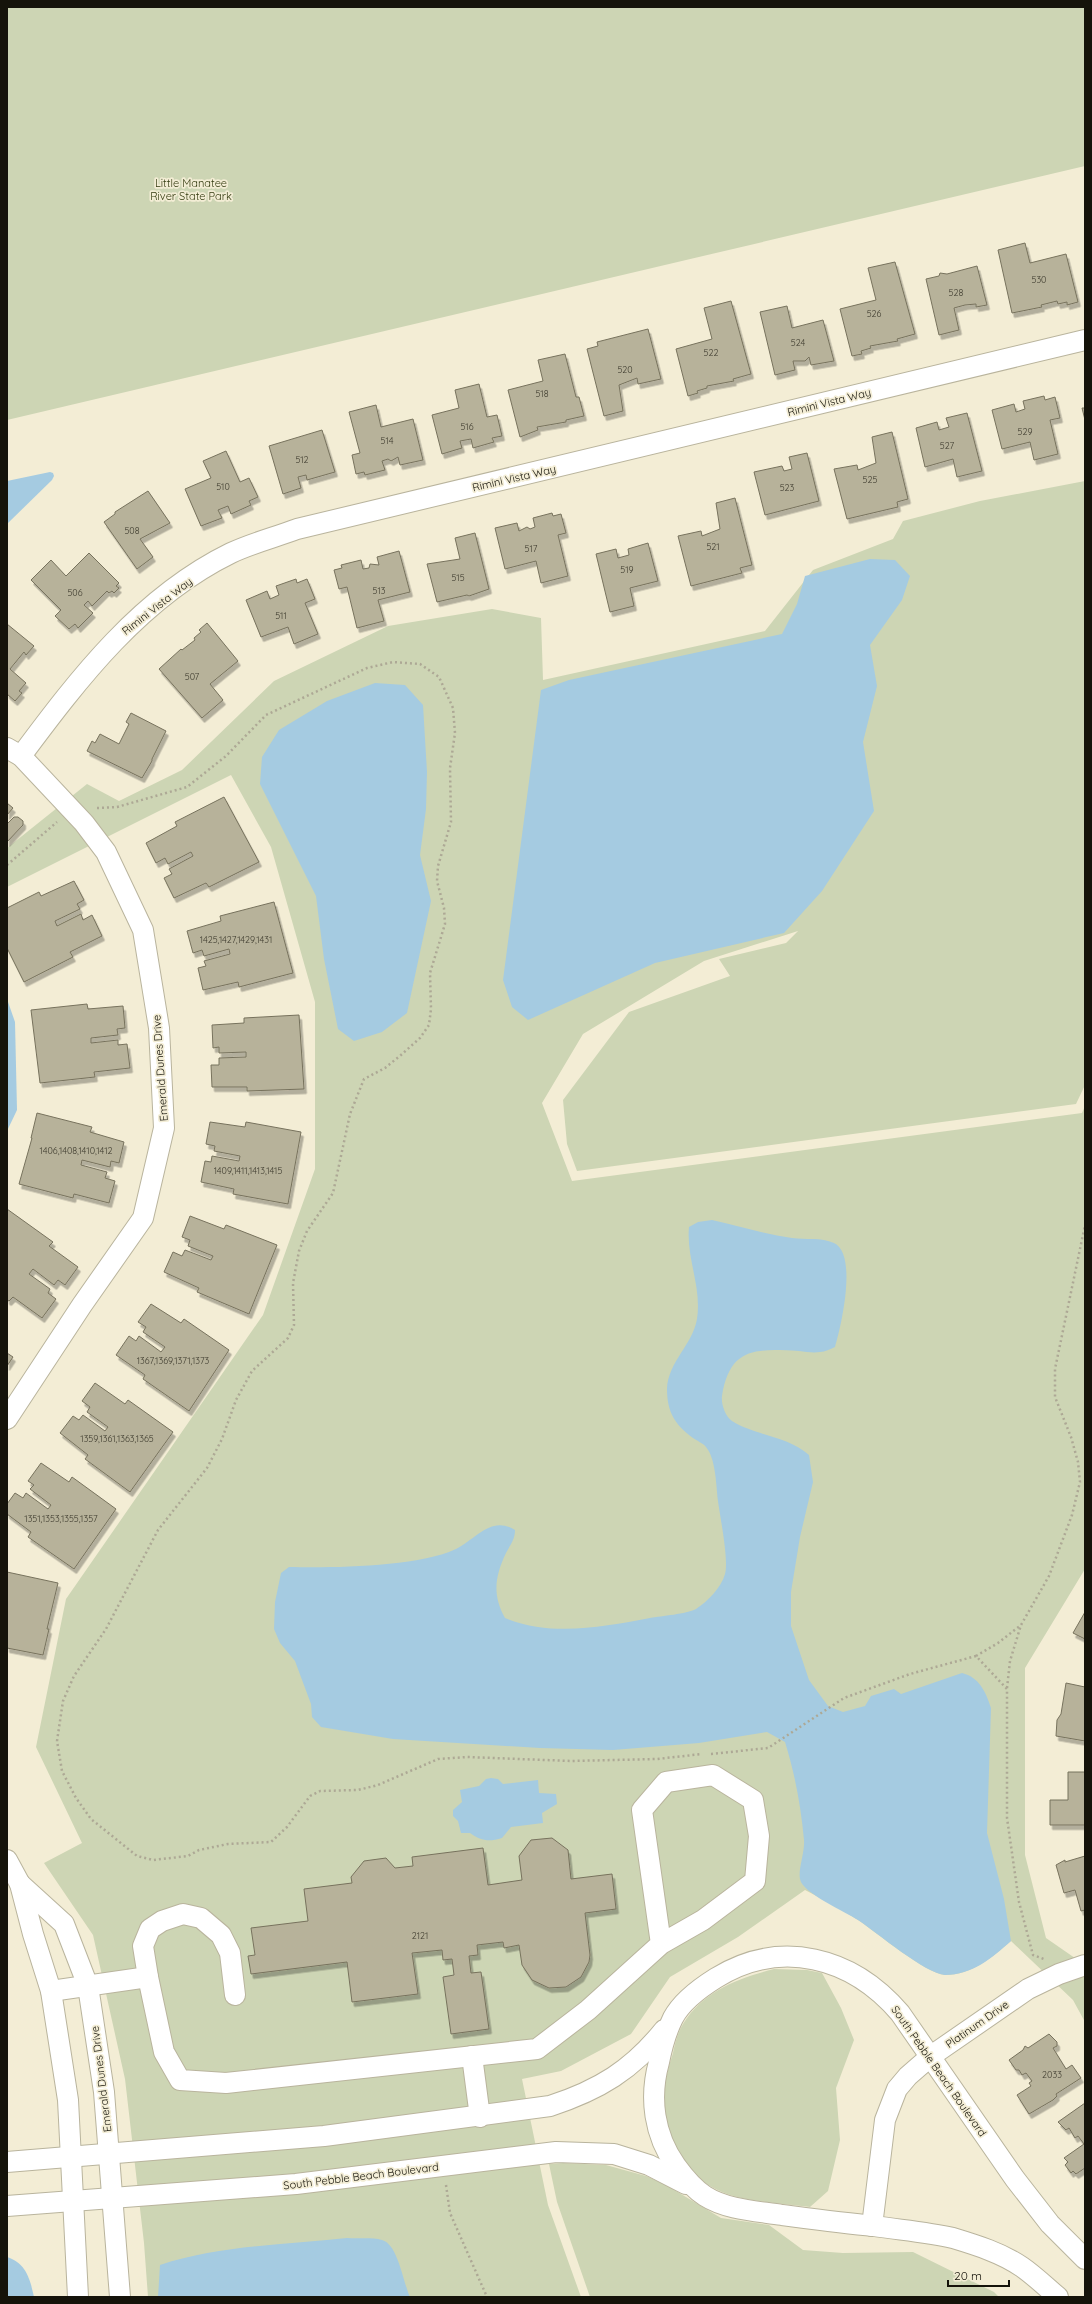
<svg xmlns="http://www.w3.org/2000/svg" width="1092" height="2304" viewBox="0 0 1092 2304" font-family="Quicksand,sans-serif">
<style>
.green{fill:#cdd5b4}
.water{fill:#a5cbe1}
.building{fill:#b7b29a;stroke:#77725d;filter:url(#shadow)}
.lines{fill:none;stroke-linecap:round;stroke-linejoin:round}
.minor-casing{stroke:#b9b49d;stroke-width:22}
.path{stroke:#ada895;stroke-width:2.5;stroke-dasharray:2 3;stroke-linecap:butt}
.minor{stroke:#fff;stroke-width:20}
.labels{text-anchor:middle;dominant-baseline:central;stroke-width:3.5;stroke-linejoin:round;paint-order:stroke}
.number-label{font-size:9px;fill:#3e3b2e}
.park-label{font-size:11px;fill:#333a0f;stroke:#f3edd5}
.street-label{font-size:11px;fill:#15130a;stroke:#f3edd5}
</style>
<defs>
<filter id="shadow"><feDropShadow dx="2.5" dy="4.5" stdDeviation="0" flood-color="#0004"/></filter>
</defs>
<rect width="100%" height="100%" fill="#f3edd5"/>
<g class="green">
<polygon points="7,7 1085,7 1085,166 7,420"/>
<path d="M1085,481v604l-9,19 -499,67 -10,-27 -4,-44 66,-88 101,-36 -11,-17 67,-16 12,-12 -94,30 -121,73 -41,69 30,78 510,-68 3,-7v463l-60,99v187l21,83 39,27v57l-12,-22 -62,-59c-19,16 -39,34 -66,34 -19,-1 -69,-43 -87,-55 -17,-11 -35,-21 -53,-30l-67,47 -68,40 -39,57 -70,37 -39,8 26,126 33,92h-433l-4,-54 -19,-164 -32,-144 -49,-72 38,-20 -46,-96 30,-148 197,-284 52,-146v-167l-44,-155 -40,-72 -224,112v-39l80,-64 32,17 63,-31 92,-89 114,-55 104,-17 49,9 2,62 222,-49 48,-61 80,-31 10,-18 77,-20z"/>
<path d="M774,1969l33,1 15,3 19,35 13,32 -18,48 4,52 -12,51 -18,16c-30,-4 -75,-5 -100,-21 -26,-16 -45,-53 -46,-83 -1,-17 4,-34 9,-50 2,-10 5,-21 10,-29 20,-33 56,-46 91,-55z"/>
<polygon points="563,2163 606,2165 646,2176 666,2185 721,2218 769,2225 803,2250 843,2253 913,2252 994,2292 999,2297 590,2297 557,2202 549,2164"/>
</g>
<g class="water">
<polygon points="50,472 53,473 54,476 52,480 7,524 7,481"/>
<polygon points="870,559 895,560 910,576 902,600 870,645 877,686 863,742 874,811 822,891 784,933 655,963 528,1020 512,1007 503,980 541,690 569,680 782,634 797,604 805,576"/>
<polygon points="375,683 405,685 423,705 427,772 426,809 420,855 431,901 407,1013 382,1032 354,1041 338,1029 324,959 316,896 260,784 262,757 279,730 327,701"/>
<polygon points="7,999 15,1022 17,1110 7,1131"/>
<path d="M712,1220c26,6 53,14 80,18 14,2 29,-1 42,5 24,11 7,84 1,104 -5,2 -10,5 -15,5 -6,1 -14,0 -21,-1 -42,-2 -69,-5 -77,45 -1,8 3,20 10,25 24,15 56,15 77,34l4,27 -13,55 -9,55v34l18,54 19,26 15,6 22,-6 6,-10 23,-7 7,5 61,-21c17,4 24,19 29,35l-4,125 17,66 7,42c-19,17 -39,34 -66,34 -19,-1 -69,-43 -87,-55 -12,-8 -56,-27 -58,-41 -2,-10 5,-27 4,-39 -3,-33 -9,-66 -19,-98l-18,-10 -68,11 -86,7 -73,-2 -147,-9 -72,-12 -9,-10 -1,-13 -16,-43 -15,-18 -6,-14 1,-27 6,-29 8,-6c43,1 129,0 167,-18 20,-10 35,-34 59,-19 0,10 -5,15 -9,23 -11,23 -14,42 -1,65 47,19 97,9 145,0 12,-2 36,-4 46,-9 12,-8 25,-21 29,-35 4,-13 -5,-58 -7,-73 -2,-16 -2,-42 -12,-54 -3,-4 -9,-6 -13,-9 -18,-13 -26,-26 -26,-49 1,-27 26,-45 30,-70 5,-32 -11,-61 -8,-92l9,-5z"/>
<path d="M491,1778l7,1 5,5 35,-4 1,13 17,1 1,10 -15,9 1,10 -32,4 -9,11c-13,4 -21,3 -32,-5h-9l-3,-12 -5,-5v-6l9,-8 -2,-12 19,-4 7,-7z"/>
<path d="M347,2238c11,1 25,-1 35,2 16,4 21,42 28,57h-252l2,-32c59,-20 125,-20 187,-27z"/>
<path d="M7,2257c19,6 23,22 27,40h-27z"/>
</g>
<g class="building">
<polygon points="1025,243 1030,263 1066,254 1078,302 1067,305 1067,302 1058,304 1057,301 1041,305 1042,307 1012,313 998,250"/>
<polygon points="895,262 915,334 897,339 898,341 870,346 871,348 861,351 862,354 852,356 840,309 876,300 868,268"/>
<polygon points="977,266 987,305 976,307 976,304 965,305 954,308 959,330 939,335 926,279 939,276 940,273 947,274"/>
<polygon points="731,301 751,374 733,379 734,381 707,386 707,388 697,391 698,393 688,396 676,349 712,339 704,308"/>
<polygon points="787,306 792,328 823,320 834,361 811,365 809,357 805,361 793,361 795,370 775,375 760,312"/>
<polygon points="648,329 661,379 638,384 637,378 619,385 623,411 604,416 587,349 598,346 597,342"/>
<polygon points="565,354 576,397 579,397 584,416 566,420 566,422 537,427 538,430 520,437 508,390 543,381 538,360"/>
<polygon points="479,384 487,417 497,415 502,436 492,438 494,442 473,448 471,439 460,441 462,448 442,454 432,415 459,408 455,390"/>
<polygon points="1044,396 1045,400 1055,397 1060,418 1050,420 1058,454 1034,460 1030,442 1002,449 992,410 1014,404 1016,412 1025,409 1023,401"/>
<polygon points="376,405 381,427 413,419 423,460 400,465 398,457 391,461 388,459 382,461 385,470 365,475 364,472 356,474 352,455 360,453 349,412"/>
<polygon points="1082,408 1085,408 1085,420"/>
<polygon points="967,413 982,471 957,477 953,459 925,467 916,428 937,422 939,430 949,427 946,418"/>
<polygon points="322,430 335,472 307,480 306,475 298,477 301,488 283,494 269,446"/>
<polygon points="892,432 908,499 897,502 898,507 847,519 834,469 857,465 858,470 876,463 872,437"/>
<polygon points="226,451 240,482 249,478 258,497 249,501 251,505 231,514 228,506 218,510 222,518 201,526 185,489 211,478 203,461"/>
<polygon points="807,453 819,501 765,515 754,472 782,466 784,471 792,469 789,457"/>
<polygon points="148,491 170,523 140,539 153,557 137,569 104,522 115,514 115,512"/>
<polygon points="735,498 752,565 740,568 742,573 691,586 678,536 701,531 702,536 720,529 716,503"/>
<polygon points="552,513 553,516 561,514 566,533 558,535 568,576 541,583 536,561 505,569 495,528 517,523 519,531 527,527 530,529 535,527 533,518"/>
<polygon points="475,533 489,589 469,596 467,595 437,602 427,564 460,559 455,538"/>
<polygon points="648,543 658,581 630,588 634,606 610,612 596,554 616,549 618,558 629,555 628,549"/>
<polygon points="399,551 410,592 378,600 384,621 357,628 347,587 339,589 334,570 342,568 341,565 361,560 363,569 369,568 370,564 379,565 377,557"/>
<polygon points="89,553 119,583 116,586 119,588 114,593 112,591 109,593 107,591 92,606 88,601 84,605 93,613 78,628 75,624 69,629 55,616 61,610 31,580 51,560 66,576"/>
<polygon points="296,579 297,583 307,579 315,599 305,603 318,634 294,644 288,627 261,637 246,600 267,591 270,599 279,595 276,586"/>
<polygon points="207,623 238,661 210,684 223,700 202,718 159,669 181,649 182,650 195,640 194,638 201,632 199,630"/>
<polygon points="7,624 34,646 26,655 24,652 10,669 26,683 19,691 22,693 15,701 7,694"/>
<polygon points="131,713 166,731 152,759 152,761 142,778 87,751 92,741 95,743 100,734 119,744 129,724 126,722"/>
<polygon points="224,797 259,862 209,887 206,883 174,898 164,878 172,874 169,869 193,856 191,852 168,864 165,858 156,863 146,843 177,826 175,822"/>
<polygon points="7,803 13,808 7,815"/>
<polygon points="14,817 18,817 23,821 23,825 7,842 7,822 8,823"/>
<polygon points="74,881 84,900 77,904 80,909 55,921 57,926 81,914 83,920 92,915 102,936 70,952 73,957 24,982 7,948 7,908 39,892 41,896"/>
<polygon points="274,902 293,973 239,987 238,982 203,990 198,968 206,966 204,961 230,954 229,949 204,956 202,950 193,953 187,931 221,921 220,916"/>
<polygon points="87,1004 88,1009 123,1006 125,1028 117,1029 118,1035 91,1038 91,1043 118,1040 118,1045 127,1044 130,1068 94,1072 95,1077 40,1083 31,1010"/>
<polygon points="299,1015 304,1089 247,1091 247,1087 212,1087 211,1065 219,1065 219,1058 246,1057 246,1052 219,1053 219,1047 213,1048 212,1025 244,1023 244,1018"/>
<polygon points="37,1113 92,1127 90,1132 124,1142 119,1163 111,1161 110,1167 82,1160 81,1165 107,1172 105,1178 115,1181 109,1203 74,1194 73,1198 19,1184 32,1138 31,1138"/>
<polygon points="210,1122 245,1127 246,1122 301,1132 288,1204 233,1194 234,1189 201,1182 205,1161 211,1162 212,1156 239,1161 240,1156 214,1151 215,1146 206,1144"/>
<polygon points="7,1209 53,1242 49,1246 78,1267 65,1285 58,1280 54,1285 33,1269 29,1274 50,1289 48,1293 56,1299 42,1318 13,1297 9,1301 7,1300"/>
<polygon points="190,1216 224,1229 226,1225 277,1245 249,1314 197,1292 199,1288 164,1272 173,1252 182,1256 185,1250 211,1260 213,1256 188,1246 190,1240 182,1237"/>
<polygon points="151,1304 181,1323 184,1319 229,1350 189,1411 143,1379 145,1375 116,1355 129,1336 136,1341 139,1336 161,1352 165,1347 143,1332 146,1327 138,1322"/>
<polygon points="7,1353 13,1357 7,1366"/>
<polygon points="95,1383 125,1404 128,1400 173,1432 130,1492 85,1459 88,1455 60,1433 73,1416 79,1420 83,1415 105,1431 108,1427 87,1412 90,1407 82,1401"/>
<polygon points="41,1463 69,1482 72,1477 116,1509 74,1569 28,1537 31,1532 7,1514 7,1504 15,1493 23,1498 26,1493 48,1509 51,1505 30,1489 34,1485 28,1481"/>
<polygon points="7,1572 58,1583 47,1629 49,1629 43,1655 7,1648"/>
<polygon points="1085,1612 1085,1639 1073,1633"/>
<polygon points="1066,1683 1085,1687 1085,1741 1056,1736 1057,1720 1061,1714"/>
<polygon points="1068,1772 1085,1772 1085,1825 1050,1825 1050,1800 1068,1800"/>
<polygon points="552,1838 568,1850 571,1879 612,1874 616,1909 585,1913 590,1955 589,1962 581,1977 566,1987 549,1988 532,1980 522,1965 519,1945 504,1948 503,1942 477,1945 478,1955 469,1956 471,1973 481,1972 489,2029 451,2034 443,1977 454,1975 452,1959 443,1960 442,1950 412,1953 418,1994 352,2002 347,1962 251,1974 248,1956 255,1955 251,1928 308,1921 304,1889 352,1883 351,1877 364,1861 386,1858 395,1868 413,1866 412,1857 483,1848 488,1885 522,1880 519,1856 531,1840"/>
<polygon points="1085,1856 1085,1910 1081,1911 1075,1890 1064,1893 1056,1865 1065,1860 1065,1862"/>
<polygon points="1049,2034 1057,2042 1057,2046 1053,2048 1066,2069 1072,2065 1081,2078 1056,2094 1057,2096 1053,2100 1029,2114 1017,2095 1031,2086 1029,2083 1032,2081 1026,2073 1022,2075 1019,2070 1016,2070 1009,2060 1023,2050 1025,2046 1028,2048"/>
<polygon points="1085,2103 1085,2168 1076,2174 1073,2171 1071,2173 1065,2165 1068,2162 1064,2158 1084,2144 1078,2136 1075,2138 1069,2128 1066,2130 1058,2122"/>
</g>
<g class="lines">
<g class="minor-casing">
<g id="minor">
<polyline points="7,748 21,756 84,823 106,852 143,930 159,1028 164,1128 143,1218 82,1305 7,1419"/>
<path d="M21,756c58,-78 120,-159 210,-203 21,-10 45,-16 66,-24l788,-189"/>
<polyline points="7,1860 20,1884 33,1934 51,1991 68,2100 78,2297"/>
<polyline points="20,1884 64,1924 88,1986 104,2092 120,2297"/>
<polyline points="51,1991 148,1977"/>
<polyline points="235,1995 230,1953 221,1935 201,1918 183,1914 162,1921 150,1929 143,1946 148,1977 164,2052 180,2080 226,2083 537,2049 588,2010 661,1944 703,1920 755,1881 759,1836 753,1800 713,1775 666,1782 642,1810 661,1944"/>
<polyline points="472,2056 480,2117"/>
<path d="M7,2162l317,-26 226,-30c49,-16 82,-36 114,-76"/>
<polyline points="7,2206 296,2184 556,2152 614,2154 649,2165 686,2184"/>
<polyline points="872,2226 885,2120 897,2089 908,2076 931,2056 1028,1989 1059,1974 1085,1965"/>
<path d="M1058,2297c-12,-10 -23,-21 -36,-30 -20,-14 -46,-22 -69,-29 -26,-6 -53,-8 -79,-12 -31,-3 -61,-7 -92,-11 -25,-4 -55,-5 -77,-19 -11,-7 -21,-19 -29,-30 -22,-31 -27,-68 -17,-104 3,-15 7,-30 14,-44 9,-17 27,-30 43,-40 65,-40 136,-21 184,35l115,166 35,45 35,35"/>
</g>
</g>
<g class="path">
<polyline points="97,808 117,807 187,787 226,756 266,715 367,668 393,662 420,664 439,677 453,708 455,733 450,768 451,822 438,866 437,881 444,908 445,924 430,973 431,1009 429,1025 420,1038 401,1055 385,1068 364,1079 350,1114 333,1193 307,1231 299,1251 293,1283 294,1325 288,1338 252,1371 236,1400 222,1439 207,1468 158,1530 106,1629 74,1676 63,1701 57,1741 62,1771 76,1798 91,1819 137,1856 153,1860 188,1856 199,1850 228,1844 271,1842 287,1827 310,1796 320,1791 358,1790 378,1785 438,1759 467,1757 571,1761 657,1759 702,1754"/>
<polyline points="7,865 57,822"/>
<polyline points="976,1656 998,1643 1021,1625"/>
<polyline points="1007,1688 1010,1661 1021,1625 1049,1576 1072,1515 1080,1482 1078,1462 1071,1437 1055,1397 1055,1369 1085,1225"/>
<polyline points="711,1754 768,1748 844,1698 910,1674 976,1656 1007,1689 1007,1818 1019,1902 1033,1955 1044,1959"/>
<polyline points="446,2185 450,2213 487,2297"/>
</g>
<use href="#minor" class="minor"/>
</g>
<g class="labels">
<g class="number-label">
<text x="1039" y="279">530</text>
<text x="956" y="292">528</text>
<text x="874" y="313">526</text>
<text x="798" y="342">524</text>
<text x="711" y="352">522</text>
<text x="625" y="369">520</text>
<text x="542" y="393">518</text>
<text x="467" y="426">516</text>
<text x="1025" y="431">529</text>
<text x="387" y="440">514</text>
<text x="947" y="445">527</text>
<text x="302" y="459">512</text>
<text x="870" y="479">525</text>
<text x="223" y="486">510</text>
<text x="787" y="487">523</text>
<text x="132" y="530">508</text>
<text x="713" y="546">521</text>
<text x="531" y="548">517</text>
<text x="627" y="569">519</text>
<text x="458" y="577">515</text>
<text x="379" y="590">513</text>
<text x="75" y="592">506</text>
<text x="281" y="615">511</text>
<text x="192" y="676">507</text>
<text x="236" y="939">1425,1427,1429,1431</text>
<text x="76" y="1150">1406,1408,1410,1412</text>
<text x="248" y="1170">1409,1411,1413,1415</text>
<text x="173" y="1360">1367,1369,1371,1373</text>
<text x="117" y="1438">1359,1361,1363,1365</text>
<text x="61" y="1518">1351,1353,1355,1357</text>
<text x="420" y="1935">2121</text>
<text x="1052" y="2074">2033</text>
</g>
<g class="park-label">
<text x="191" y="183">Little Manatee<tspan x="191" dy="13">River State Park</tspan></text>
</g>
<g class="street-label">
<text transform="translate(829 402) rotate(-14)">Rimini Vista Way</text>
<text transform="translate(514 478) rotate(-13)">Rimini Vista Way</text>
<text transform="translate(157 606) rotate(-38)">Rimini Vista Way</text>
<text transform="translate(160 1068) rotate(-94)">Emerald Dunes Drive</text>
<text transform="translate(977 2024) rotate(-35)">Platinum Drive</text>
<text transform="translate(939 2071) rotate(55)">South Pebble Beach Boulevard</text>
<text transform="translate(101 2079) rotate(-97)">Emerald Dunes Drive</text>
<text transform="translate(361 2176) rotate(-7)">South Pebble Beach Boulevard</text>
</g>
</g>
<rect width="1092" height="2304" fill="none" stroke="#15130a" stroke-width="16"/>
<path d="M948 2280v6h61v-6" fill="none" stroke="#15130a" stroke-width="2"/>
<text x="954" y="2280" font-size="12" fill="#15130a" stroke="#f3edd5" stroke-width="3" paint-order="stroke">20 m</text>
</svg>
